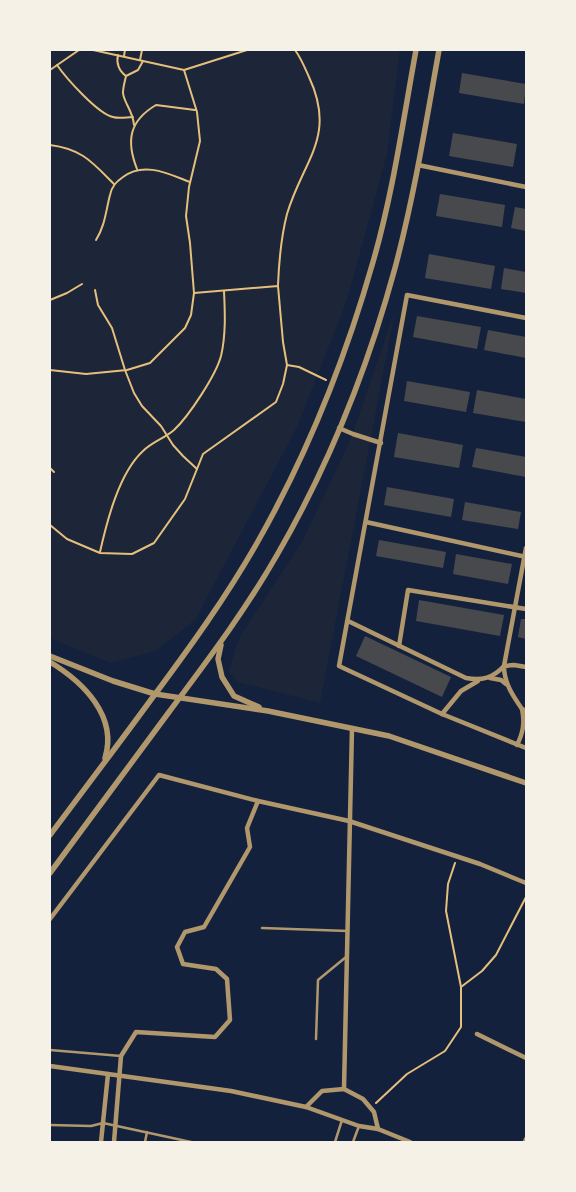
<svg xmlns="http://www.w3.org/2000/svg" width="576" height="1192" viewBox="0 0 576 1192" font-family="Barlow,sans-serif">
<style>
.green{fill:#1d2539}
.building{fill:#48494c}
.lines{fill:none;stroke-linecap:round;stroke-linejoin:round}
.path{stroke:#e5c07b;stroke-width:2}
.service{stroke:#b1986c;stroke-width:2.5}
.minor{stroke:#b1986c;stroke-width:4.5}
.tertiary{stroke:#b1986c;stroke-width:5.5}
</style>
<rect width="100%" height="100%" fill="#14213d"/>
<g class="green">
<polygon points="50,50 400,50 387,154 347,300 297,427 195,620 155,651 110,663 50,638"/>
<polygon points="395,311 320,703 238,682 229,672 235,649 241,635 302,542 350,441"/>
</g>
<g class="building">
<polygon points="462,73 526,84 524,104 459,93"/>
<polygon points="453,133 517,144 513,167 449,156"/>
<polygon points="440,194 505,205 502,227 436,216"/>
<polygon points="515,207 526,209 526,231 511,228"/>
<polygon points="429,254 495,266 491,289 425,278"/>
<polygon points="504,268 526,272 526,293 501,289"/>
<polygon points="417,316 481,327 477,349 413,337"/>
<polygon points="488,330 526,337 526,358 484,350"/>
<polygon points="407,381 470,392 466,412 404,401"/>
<polygon points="477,390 526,399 526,422 473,413"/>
<polygon points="398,433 463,445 459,468 394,457"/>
<polygon points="476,448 526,457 526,477 472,467"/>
<polygon points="387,487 454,499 451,517 384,505"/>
<polygon points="465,502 521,512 518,529 462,520"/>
<polygon points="379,540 446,552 443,568 376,556"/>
<polygon points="456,554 512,564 508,584 453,574"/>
<polygon points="419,600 504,615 500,636 416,621"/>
<polygon points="521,619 526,619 526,639 518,637"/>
<polygon points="365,636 451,677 442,697 356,656"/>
</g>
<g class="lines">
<g class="path">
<path d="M118,55c-2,8 1,16 8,21"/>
<polyline points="124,56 125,50"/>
<polyline points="140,60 142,50"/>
<path d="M57,65c9,13 41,49 56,52 6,2 14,0 20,0"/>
<polyline points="50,70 79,50"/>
<polyline points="184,70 247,50"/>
<path d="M134,125c-1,-14 -10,-22 -11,-32 0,-6 2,-12 3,-17l12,-6 5,-9"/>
<path d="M50,145c32,4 42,17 64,39"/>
<path d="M137,169c-11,-28 -8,-48 19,-64l39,5"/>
<path d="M96,240c9,-14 10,-30 14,-45 2,-9 6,-13 13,-18 21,-16 46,-3 67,5"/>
<path d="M278,285c1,-24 3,-48 9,-71 16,-54 50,-77 22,-137 -4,-9 -8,-19 -14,-27"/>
<polyline points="95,290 98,305 112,328 125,370 134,393 142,406 161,426 173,445 183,456 197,469"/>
<polyline points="50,300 67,293 82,284"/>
<polyline points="287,365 299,367 326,380"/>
<polyline points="50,370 86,374 127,370 150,363 185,328 191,315 194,293 190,243 186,216 189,187 200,141 197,112 184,70 93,50"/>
<polyline points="50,468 54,472"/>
<polyline points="50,525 67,539 100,553 132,554 154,543 185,499 203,454 276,402 283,384 287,365 283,342 278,286 194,293"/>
<path d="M100,552c7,-31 19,-79 43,-101 9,-9 22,-13 31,-21 15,-14 42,-55 47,-74 5,-21 4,-44 3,-65"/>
<polyline points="461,987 482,971 496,955 526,897"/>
<polyline points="376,1103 407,1074 445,1051 461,1027 461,987 446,911 448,884 455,863"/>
</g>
<g class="service">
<polyline points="262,928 348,931"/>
<polyline points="316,1039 318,980 346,957"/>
<polyline points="50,1050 121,1056"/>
<polyline points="50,1125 91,1126 103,1123 191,1142"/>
<polyline points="145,1142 147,1132"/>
<polyline points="335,1142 342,1120"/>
<polyline points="353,1142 359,1126"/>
</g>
<g class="minor">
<polyline points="418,165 526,187"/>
<polyline points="526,318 407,295 339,666 442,714 526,748"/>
<polyline points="339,428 353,434 381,443"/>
<polyline points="366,522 526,557"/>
<path d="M348,621l118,57c16,3 27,0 38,-12l22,-118"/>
<polyline points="399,646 408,590 526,609"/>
<path d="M526,667l-12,-2 -10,1c0,17 9,30 18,43l4,2"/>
<polyline points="490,678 501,680 506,684"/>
<polyline points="442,714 461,691 478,681"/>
<path d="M517,745c6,-12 8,-22 5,-36"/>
<polyline points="50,919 159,775 258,801 349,821 480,864 526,883"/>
<polyline points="477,1034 526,1058"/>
<polyline points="50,1066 231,1091 306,1107 359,1126 378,1129 410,1142"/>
<polyline points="344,1089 352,728"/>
<polyline points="306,1107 322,1091 344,1089 363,1099 374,1112 378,1129"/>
<polyline points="101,1142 108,1074"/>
<polyline points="114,1142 121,1056 136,1032 215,1037 230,1020 227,979 216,969 183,964 177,947 185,932 204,927 250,847 247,828 258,801"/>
<polyline points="525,1142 526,1139"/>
</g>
<g class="tertiary">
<polyline points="221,645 218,659 222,677 234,696 259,707"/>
<polyline points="50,656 113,681 155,694 268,711 389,736 526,783"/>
<path d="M50,662c33,20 68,54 55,96"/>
<path d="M50,835c33,-44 67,-89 100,-134 38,-51 75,-102 107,-158 50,-88 88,-183 116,-281 20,-69 30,-141 43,-212"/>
<path d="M50,873c40,-54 79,-107 119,-161 38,-51 76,-101 108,-157 51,-88 91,-188 118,-287 19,-71 31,-145 44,-218"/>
</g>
</g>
<rect width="576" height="1192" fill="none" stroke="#f6f1e7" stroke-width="102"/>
</svg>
